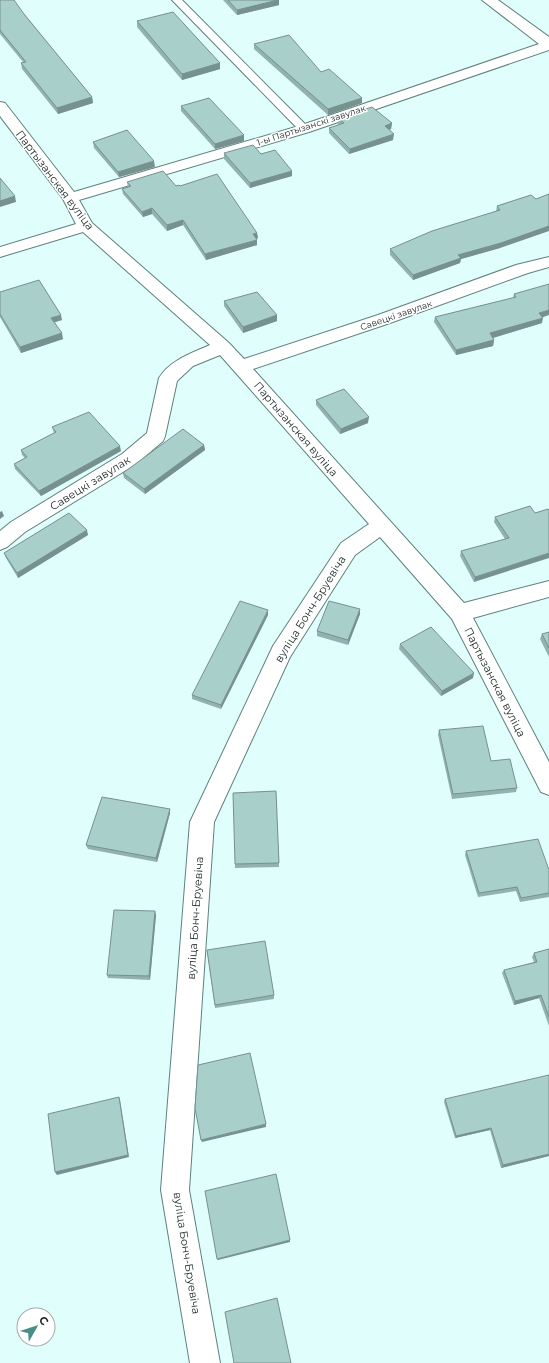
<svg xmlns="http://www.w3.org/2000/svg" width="549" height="1363" viewBox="0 0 549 1363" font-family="Montserrat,sans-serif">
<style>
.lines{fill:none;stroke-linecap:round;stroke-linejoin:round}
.service-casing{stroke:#5e817e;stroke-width:2}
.minor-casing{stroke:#5e817e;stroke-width:2}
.service{fill:#fff;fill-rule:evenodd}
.minor{fill:#fff;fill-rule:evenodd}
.wall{fill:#91b2af}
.shaded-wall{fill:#76918e}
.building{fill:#a9cfcb;stroke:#76918e}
.labels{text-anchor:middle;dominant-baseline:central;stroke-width:3;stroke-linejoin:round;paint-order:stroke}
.far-street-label{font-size:9px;fill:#182625;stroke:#fff}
.street-label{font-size:11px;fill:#182625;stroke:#fff}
</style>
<rect width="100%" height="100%" fill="#e0fefb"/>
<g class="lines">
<g class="service-casing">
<polygon id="service" points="172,0 182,0 308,127 309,129 308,131 300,131"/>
</g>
<g class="minor-casing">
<path id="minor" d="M482,0h16l51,37v13l-240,82 -230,68 13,23 137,120 15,16 134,-44 138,-50 33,-8v10l-21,6 -138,50 -137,46 211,234 85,-22v16l-76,21 76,144v33l-8,-3 -89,-173 -72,-82 -25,18 -65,102 -76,165 -25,368 31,173h-30l-29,-173 29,-368 83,-176 68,-103 28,-19 -149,-169 -27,11 -16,15 -12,55 -2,5 -27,23 -111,68 -18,15 -7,3v-19l11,-9 111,-68 25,-21 12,-55c11,-18 33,-25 51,-33l-127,-113 -83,25v-10l76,-23 -13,-25 -63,-83v-14l5,1 69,89 225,-66 240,-82z"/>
</g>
<use href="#service" class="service"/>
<use href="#minor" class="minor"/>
</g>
<g class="wall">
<polygon points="0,0 24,14 92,97 93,103 58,114 22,69 21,63 23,62 0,34"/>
<polygon points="223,0 279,0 279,5 237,15"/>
<polygon points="137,21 220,63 220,69 182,80 137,27"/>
<polygon points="254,44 321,72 362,103 328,115 254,49"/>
<polygon points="181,106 244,141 215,149 181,111"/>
<polygon points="338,118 392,123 391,129 389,130 393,140 349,154 329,133 329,128 339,125 338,124"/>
<polygon points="93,142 155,167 119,177 94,148"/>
<polygon points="224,153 261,154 292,176 250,188 224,159"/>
<polygon points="127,182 180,186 257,233 258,238 256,239 257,245 206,260 183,225 167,231 152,214 143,217 123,194 122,189 128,187"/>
<polygon points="531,195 500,248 461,259 460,263 413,280 390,255 390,249 496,211 497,206"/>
<polygon points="0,292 62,320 55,322 63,339 21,353 0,317"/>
<polygon points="514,294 542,317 542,323 493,338 494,340 493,346 456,355 434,322 435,317 513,298"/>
<polygon points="224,301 277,315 277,321 243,333 224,306"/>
<polygon points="316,400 368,423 340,434 316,405"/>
<polygon points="52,427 121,451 41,496 15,469 14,464 25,458 22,455 21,450 54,433"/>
<polygon points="204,445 205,450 145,494 124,478 123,473"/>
<polygon points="535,513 474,582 460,556 461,551 505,539 494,522 495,517"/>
<polygon points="88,535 18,578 6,558 4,553"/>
<polygon points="360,609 360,614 348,645 317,636 317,631"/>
<polygon points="268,615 221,709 192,699 192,695"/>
<polygon points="549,632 549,657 540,639 542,634"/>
<polygon points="400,644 473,678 441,696 399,649"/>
<polygon points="439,730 491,761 517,788 516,792 452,799 438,735"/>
<polygon points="276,791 279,867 235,868 235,864"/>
<polygon points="170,809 170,813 157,862 88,849 86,845"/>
<polygon points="466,851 549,870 549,897 520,902 516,891 478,897 465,855"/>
<polygon points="156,915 150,980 108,978 107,975"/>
<polygon points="549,949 549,1026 539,998 514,1005 502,973 504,970 534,962 532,957 534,953"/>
<polygon points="207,950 274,995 274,999 215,1008"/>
<polygon points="445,1099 549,1156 501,1168 490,1130 455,1138 444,1102"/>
</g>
<g class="shaded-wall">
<polygon points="278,0 279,0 279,5 237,15 237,10"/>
<polygon points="220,63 220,69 182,80 182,74"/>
<polygon points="92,97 93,103 58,114 57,108"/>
<polygon points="362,98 362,103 328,115 328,109"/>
<polygon points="392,123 391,129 384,131 385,126"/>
<polygon points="394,134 393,140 349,154 350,149"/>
<polygon points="244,135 244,141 215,149 215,144"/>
<polygon points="154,161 155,167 119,177 118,172"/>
<polygon points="292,171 292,176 250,188 250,183"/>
<polygon points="15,196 16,202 0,207 0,201"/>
<polygon points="152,208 152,214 143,217 142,212"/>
<polygon points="183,220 183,225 167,231 167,225"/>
<polygon points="549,226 549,231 500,248 461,259 460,263 413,280 413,275 458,255"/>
<polygon points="257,233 258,238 253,240 253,234"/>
<polygon points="257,240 257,245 206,260 205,254"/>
<polygon points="549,310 549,315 538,319 539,313"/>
<polygon points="61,315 62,320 52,323 51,318"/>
<polygon points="277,315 277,321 243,333 243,327"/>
<polygon points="543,318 542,323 489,339 490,333"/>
<polygon points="62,333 63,339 21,353 20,347"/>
<polygon points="494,340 493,346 456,355 456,350"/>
<polygon points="369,417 368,423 340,434 341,429"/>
<polygon points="204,445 205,450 145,494 144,489"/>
<polygon points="120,446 121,451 41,496 39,491"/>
<polygon points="2,511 4,516 0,519 0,512"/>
<polygon points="87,530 88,535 18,578 17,573"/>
<polygon points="549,553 549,558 474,582 475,577"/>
<polygon points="360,609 360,614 348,645 348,640"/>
<polygon points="268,610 268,615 221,709 221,705"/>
<polygon points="474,673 473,678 441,696 442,691"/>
<polygon points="170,809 170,813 157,862 156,858"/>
<polygon points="155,911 156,915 150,980 149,976"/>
<polygon points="541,995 539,998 514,1005 515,1001"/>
<polygon points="119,1097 120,1100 129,1157 57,1175 55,1172"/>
<polygon points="266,1124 266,1127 202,1142 201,1140"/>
<polygon points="491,1128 490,1130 455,1138 456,1136"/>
<polygon points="549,1154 549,1156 501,1168 503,1165"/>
<polygon points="290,1240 290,1242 218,1260 217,1259"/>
</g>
<g class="building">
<polygon points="0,0 14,0 24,14 92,97 57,108 21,63 26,62 0,30"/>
<polygon points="228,0 278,0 237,10"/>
<polygon points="173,12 220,63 182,74 137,21"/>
<polygon points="289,35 321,72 329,69 362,98 328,109 254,44"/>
<polygon points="209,98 244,135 215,144 181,106"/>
<polygon points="372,107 392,123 385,126 394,134 350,149 329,128 344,123 338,118"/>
<polygon points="127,130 154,161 118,172 93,142"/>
<polygon points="253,145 261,154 275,150 292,171 250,183 224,153"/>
<polygon points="163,171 176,186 179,185 180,186 217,174 257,233 253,234 257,240 205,254 183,220 167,225 152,208 142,212 122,189 131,186 127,182"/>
<polygon points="0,178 15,196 0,201"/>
<polygon points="549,194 549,226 501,243 458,255 461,258 413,275 390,249 432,231 500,210 497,206 531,195 536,199"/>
<polygon points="39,280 61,315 51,318 62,333 20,347 0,314 0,292"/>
<polygon points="549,284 549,310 539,313 543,318 490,333 494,340 456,350 435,317 516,297 514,294"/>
<polygon points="257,292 277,315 243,327 224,301"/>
<polygon points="344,389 369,417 341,429 316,400"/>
<polygon points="89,412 120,446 39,491 14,464 27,457 21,450 56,432 52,427"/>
<polygon points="183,429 204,445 144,489 123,473"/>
<polygon points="530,506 535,513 548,509 549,510 549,553 475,577 461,551 509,538 495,517"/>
<polygon points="69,513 87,530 17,573 4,553"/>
<polygon points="240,601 268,610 221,705 192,695"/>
<polygon points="329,601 360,609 348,640 317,631"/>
<polygon points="431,627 474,673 442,691 400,644"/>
<polygon points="549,632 549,648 542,634"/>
<polygon points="483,726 491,761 510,759 517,788 453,794 439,730"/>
<polygon points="276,791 279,863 235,864 233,793"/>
<polygon points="102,797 170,809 156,858 86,845"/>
<polygon points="538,839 549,870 549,893 521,898 517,887 479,893 466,851"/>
<polygon points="114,910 155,911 149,976 107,975"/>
<polygon points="265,941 274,995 215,1005 207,950"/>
<polygon points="549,949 549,1017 541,995 515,1001 504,970 537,962 534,953"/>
<polygon points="250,1053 266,1124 201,1140 195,1108 198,1065"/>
<polygon points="549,1075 549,1154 503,1165 491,1128 456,1136 445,1099"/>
<polygon points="119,1097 128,1155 55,1172 48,1114"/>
<polygon points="276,1174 290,1240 217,1259 205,1191"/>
<polygon points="277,1298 291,1363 234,1363 225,1312"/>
</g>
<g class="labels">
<g class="far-street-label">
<text transform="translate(311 125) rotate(-18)">1-ы Партызанскі завулак</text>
<text transform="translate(396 315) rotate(-19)">Савецкі завулак</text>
</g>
<g class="street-label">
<text transform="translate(55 180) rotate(53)">Партызанская вуліца</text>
<text transform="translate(296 429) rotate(49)">Партызанская вуліца</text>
<text transform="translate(90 483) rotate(-32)">Савецкі завулак</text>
<text transform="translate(310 609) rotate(-58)">вуліца Бонч-Бруевіча</text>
<text transform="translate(495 682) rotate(63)">Партызанская вуліца</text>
<text transform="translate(195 918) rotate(-86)">вуліца Бонч-Бруевіча</text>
<text transform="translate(187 1253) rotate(81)">вуліца Бонч-Бруевіча</text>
</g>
</g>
<g transform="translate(36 1327) rotate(51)"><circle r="19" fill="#ffffff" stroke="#a3a8a8"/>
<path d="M0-3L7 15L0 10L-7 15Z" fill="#478e89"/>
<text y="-6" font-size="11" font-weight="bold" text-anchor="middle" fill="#182625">С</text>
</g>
</svg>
